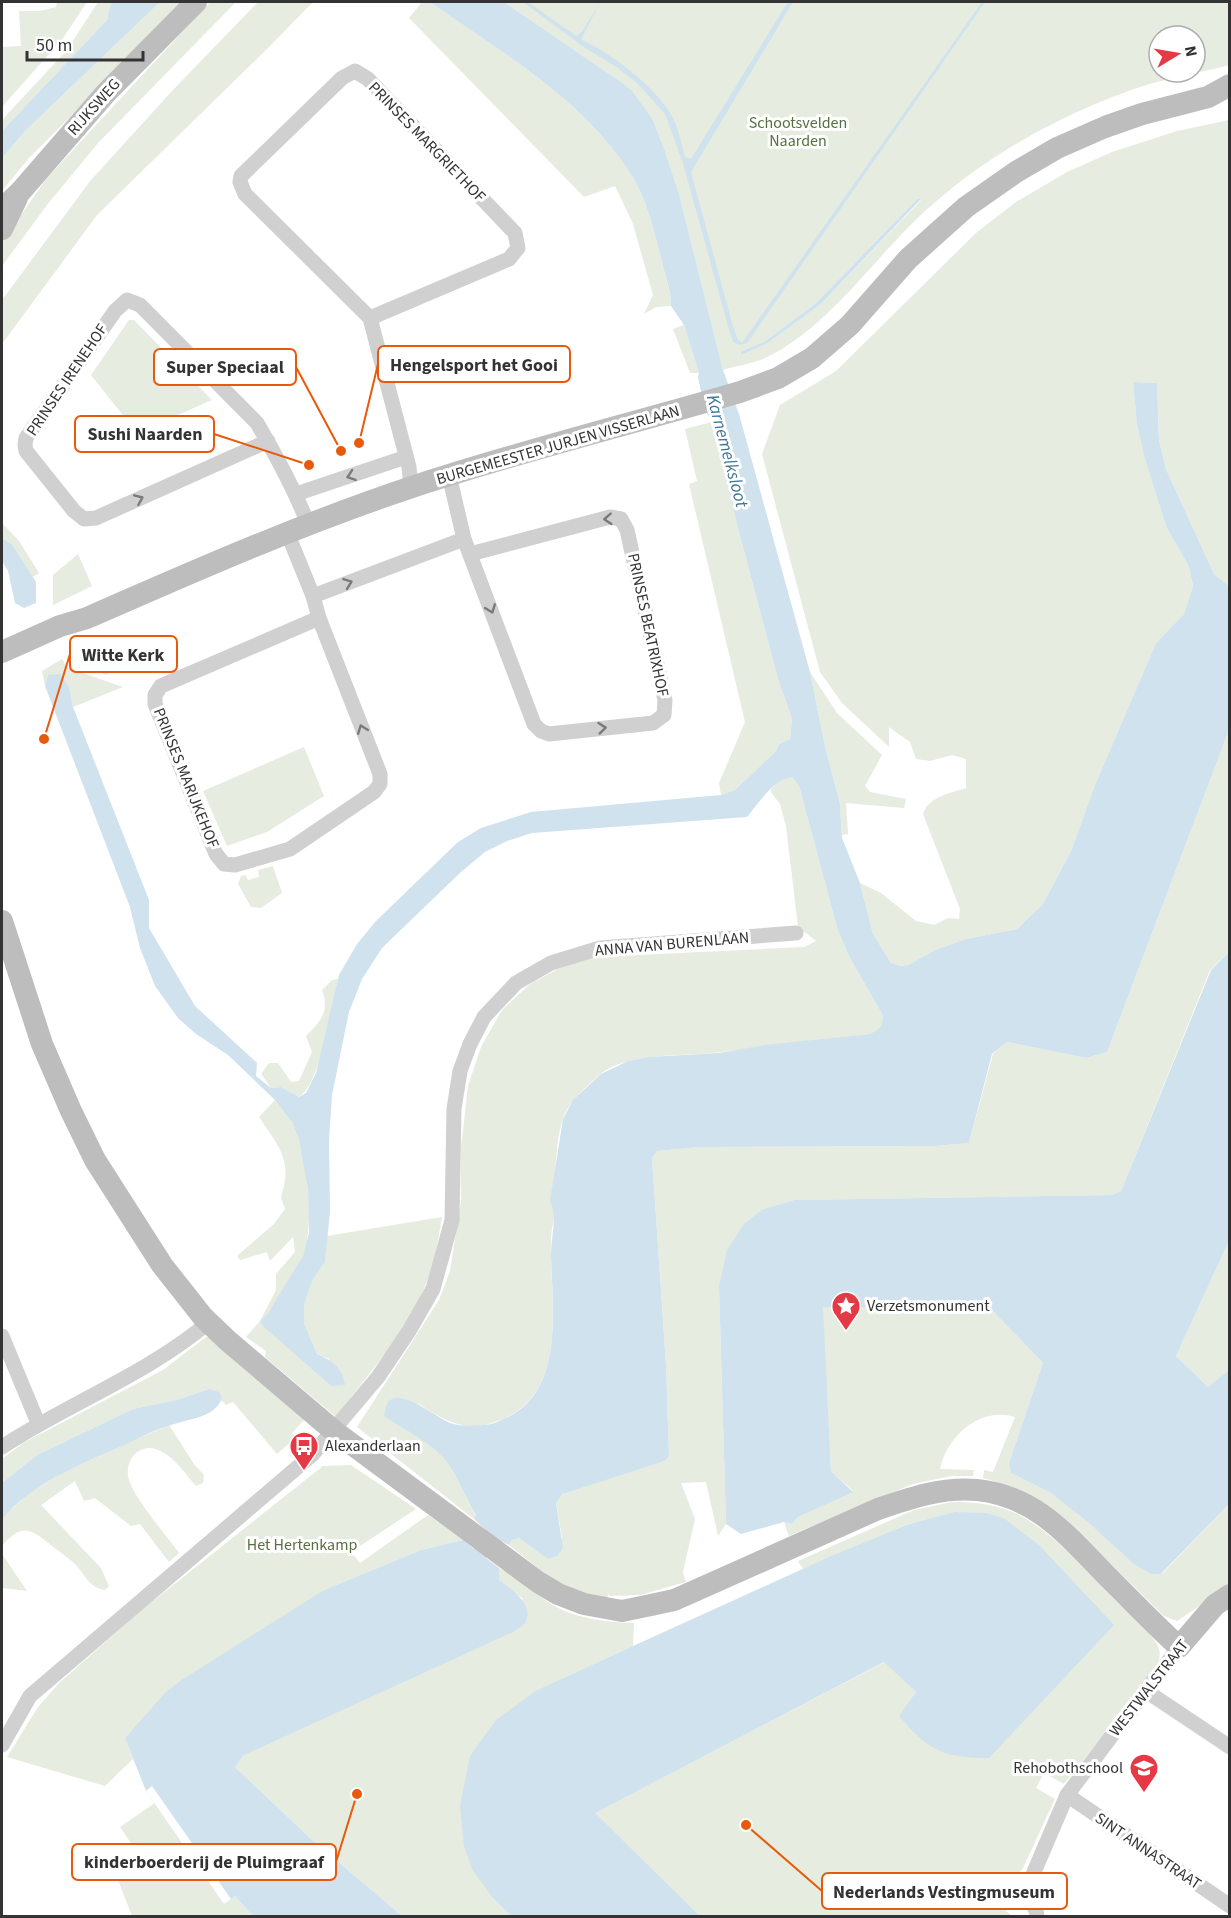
<svg xmlns="http://www.w3.org/2000/svg" width="1231" height="1918" viewBox="0 0 1231 1918" font-family="'Source Sans 3',sans-serif">
<style>
.green{fill:#e6ecdf;fill-rule:evenodd}
.water{fill:#cfe2ee}
.pier{fill:#fff}
.lines{fill:none;stroke-linecap:round;stroke-linejoin:round}
.street{stroke:#d0d0d0;stroke-width:15}
.secondary{stroke:#bdbdbd;stroke-width:22}
.oneway{stroke:#7a7a7a}
.labels{text-anchor:middle;dominant-baseline:central;stroke-width:6;stroke-linejoin:round;paint-order:stroke}
.street-label{font-size:16px;fill:#333;stroke:#fff}
.park-label{font-size:16px;fill:#56703f;stroke:#fff}
.poi-label{font-size:16px;fill:#333;stroke:#fff;text-anchor:start}
.water-label{font-size:18px;font-style:italic;fill:#3f7597;stroke:#fff}
.leader{fill:none;stroke:#e8590c;stroke-width:2}
.callout-dot{fill:#e8590c;stroke:#fff;stroke-width:2}
.callout{fill:#fff;stroke:#e8590c;stroke-width:2}
.callout-label{font-size:18px;text-anchor:middle;font-weight:bold;fill:#333}
</style>
<rect width="100%" height="100%" fill="#fff"/>
<g class="green">
<polygon points="57,2 87,2 63,38 2,107 2,47 21,46 19,11 40,11 56,7"/>
<polygon points="98,2 111,2 107,20 2,131 2,120 67,50"/>
<polygon points="160,2 185,2 28,159 2,191 2,158 25,131"/>
<polygon points="210,2 236,2 98,143 47,205 2,266 2,242 47,178"/>
<polygon points="258,2 313,2 269,47 97,215 2,344 2,300 91,180 172,91"/>
<path d="M422,2h8c72,51 154,97 202,174 20,32 27,80 38,117l1,13 -15,1 -12,7 9,-19 -20,-71 -18,-38 -31,11 -175,-179z"/>
<path d="M504,2h725v63c-30,8 -62,13 -92,23 -75,26 -144,64 -204,116 -56,48 -102,124 -170,155 -12,5 -27,7 -40,11l-44,-176 -14,-43 -12,-31 -32,-38zM1159,36h36v36h-36zM917,199l4,1 -100,104 -53,39 -27,12v-4l23,-9 52,-39z"/>
<path d="M1229,120v466l-15,-12 -48,-105 -7,-29 -2,-57 -24,-1 4,43 7,31 22,70 23,41 4,19 -9,28 -28,29 -61,142 -24,66 -28,53 -26,25 -51,10 -31,11 -27,15 -7,1 -10,-3 -18,-29 -13,-51 21,10 35,28 18,4 14,-7 11,1 1,-10 -37,-95c6,-18 28,-21 43,-26v-29l-14,-4 -22,6 -14,-2 -6,-17 -21,-15v20l-47,-44 -22,-31 -58,-218 18,-49 56,-34 140,-138 40,-31 51,-30 45,-20 65,-21z"/>
<polygon points="129,320 134,320 212,400 137,433 91,375"/>
<polygon points="684,325 699,373 690,373 673,329"/>
<polygon points="712,422 734,513 778,679 792,719 790,739 779,744 776,751 735,790 721,795 719,783 745,722 689,484 697,481 685,429"/>
<polygon points="2,523 19,541 39,573 33,577 12,544 2,538"/>
<polygon points="78,554 92,586 53,605 53,575"/>
<polygon points="93,642 108,675 74,664 69,656"/>
<polygon points="62,659 68,668 123,687 73,707 69,687 48,675 45,686 42,671"/>
<polygon points="810,672 837,713 882,755 865,786 870,792 906,799 904,808 846,803 848,834 842,835 840,804 825,746"/>
<polygon points="1229,730 1229,952 1210,970 1121,1191 1112,1195 794,1200 763,1209 719,1287 726,1524 718,1536 706,1482 681,1483 695,1519 683,1572 686,1582 640,1595 609,1596 610,1592 607,1598 590,1595 555,1582 509,1545 512,1540 519,1538 548,1558 562,1538 556,1502 562,1493 659,1463 669,1455 666,1364 652,1158 657,1151 701,1147 936,1146 969,1143 993,1054 1007,1042 1086,1058 1107,1052"/>
<polygon points="304,747 324,796 267,832 227,846 203,791"/>
<path d="M787,777l6,1 6,8 39,145 12,27 32,56c2,12 -2,14 -12,20 -50,5 -100,12 -149,18 -36,5 -95,-1 -123,24 -14,13 -31,27 -36,46 -5,17 -6,36 -7,54 -1,12 2,24 0,36 -1,9 -4,18 -4,27 -2,57 19,147 -44,178 -38,18 -56,7 -88,-13l-34,12c20,14 46,25 61,45 11,14 20,38 30,55l-2,3 -117,-92 82,-127 11,-29 11,-69v-54l7,-62 13,-39 21,-37 28,-26 28,-15 38,-12 208,-10 12,-6 -18,-14 -12,-101 -6,-22 -10,-13 8,-10z"/>
<polygon points="273,866 282,893 261,908 251,907 238,884 241,876 245,875 248,880 259,877 258,870"/>
<path d="M338,979c-6,26 -18,106 -39,118l-18,-10 -10,1 -10,-14 8,-11h9l13,19 8,-1 13,-29 -6,-16c15,-15 24,-25 16,-46l10,-10z"/>
<path d="M275,1100c5,7 13,14 17,22 16,26 22,102 12,131 -7,20 -25,42 -36,60l-8,8 71,65 -2,-27 -12,-5 -13,-31v-18l8,-24 13,-19 2,-26 115,-19c-4,23 -7,46 -16,67 -19,48 -60,92 -90,133l-71,-60 1,-6 -20,-14 14,-16 16,-31v-16l19,-22 -2,-15 -23,24 -3,-9 -27,8 -3,-4 37,-32 11,-15 -4,-12c12,-37 -2,-50 -22,-80z"/>
<polygon points="1229,1241 1229,1370 1208,1387 1176,1356"/>
<path d="M822,1307h167l54,56 -34,100 2,10 40,20 111,81 67,-70v82l-52,35 -13,-5 -97,-95 -60,-36 -24,-7 1,-8 9,2 22,-55c-35,-11 -68,19 -75,52l34,1 -1,6h-22l-38,8 -124,52 -5,-14 8,2 6,-7 55,-26 -22,-20z"/>
<polygon points="206,1337 215,1337 305,1419 292,1433 294,1435 291,1442 277,1454 233,1402 226,1405 221,1400 222,1398 209,1389 176,1400 133,1409 37,1455 2,1483 2,1459 23,1443 163,1370"/>
<path d="M169,1425l25,39 10,11 -1,8 -7,3c-12,-14 -39,-54 -62,-31 -5,5 -7,14 -6,21 3,19 39,60 51,77l-10,9 -29,-38 -9,2 -36,-28 -11,3 -9,-20 -34,24 60,63 8,18 -4,4c-17,-3 -19,-15 -31,-27 -7,-6 -15,-12 -22,-17 -22,-18 -30,-23 -50,0v8l25,37 -25,-3v-69l1,-2 25,-23 38,-23z"/>
<polygon points="351,1465 416,1509 351,1552 360,1563 428,1515 463,1540 421,1550 324,1590 125,1738 133,1759 105,1786 7,1757 38,1707 60,1682 143,1609 323,1466"/>
<path d="M952,1502c22,0 43,2 63,11 41,20 72,59 104,91 10,9 32,29 38,40 5,9 2,17 -1,26l-92,114 -20,-11 -8,15 19,11 -32,69 -14,17 -3,26 6,5h-312l-106,-103 291,-151 31,30v44l38,-224 -45,12 -106,45 -5,-8 116,-51z"/>
<path d="M499,1568c22,11 34,25 54,37 23,14 54,17 81,18l-1,23 -96,44 -44,208 18,18h-109l-92,-78 -75,-71 9,-12 279,-156 -24,-19z"/>
<polygon points="155,1803 223,1903 235,1896 253,1916 132,1916 113,1867 135,1849 120,1827"/>
</g>
<g class="water">
<polygon points="111,2 160,2 25,131 2,158 2,131 107,20"/>
<path d="M430,2h74l117,80 11,9 21,29 12,31 14,43 44,176 16,44 71,258 15,74 15,58 2,34 18,45 13,51 18,29 10,3 7,-1 27,-15 31,-11 51,-10 26,-25 28,-53 24,-66 61,-142 28,-29 9,-28 -4,-19 -23,-41 -22,-70 -7,-31 -4,-43 24,1 2,57 7,29 48,105 15,12v144l-122,322 -21,6 -79,-16 -15,12 -23,89 -33,3 -235,1 -44,4 -5,7 14,206 3,91 -3,5 -7,3 -97,31 -6,9 7,45 -6,8 -9,3 -29,-21 -7,2 -3,5 -10,-5 -13,18 13,10v12c12,9 36,24 26,43 -2,3 -9,7 -12,9l-269,123 -9,12 75,71 92,78h-149l-18,-20 -11,8 -78,-113 -21,-53 41,-46 14,-11 144,-91 97,-40 42,-10 11,9 13,-18 -13,-12 2,-4c-10,-16 -19,-40 -30,-54 -16,-20 -42,-31 -62,-45 1,-5 2,-10 4,-14 12,-15 50,16 62,21 12,4 29,3 41,1 6,-1 11,-5 17,-7 57,-28 44,-111 43,-163 0,-18 7,-38 -1,-53l13,-82 10,-19 28,-26 27,-13 21,-4 70,-4 46,-8 105,-11c10,-6 14,-8 12,-20l-32,-56 -12,-27 -39,-145 -6,-8c-16,-3 -36,27 -46,39l-215,16 -25,8 -22,11 -24,20 -79,76 -20,31 -13,33 -17,83 -3,46 1,71 -5,50 -13,19 -8,24v18l13,31c16,7 25,13 28,31l-14,1 -68,-60 -3,-5 8,-8 35,-57 6,-23 -1,-44 -9,-50 -7,-17 -17,-22 -47,-45 -32,-21 -18,-16 -23,-32 -15,-38 -10,-41 -85,-221 3,-11 12,-1 9,13 4,20 76,193v28l46,78 62,57 -1,13 15,12 10,-1 18,10 7,-4 10,-20 23,-98 18,-31 19,-23 82,-79 23,-14 50,-16 190,-17 14,-5 41,-39 3,-7 11,-5 2,-20 -14,-40 -44,-166 -22,-91 -7,-12 -7,-33 1,-4 -15,-48 -13,-19 -1,-14c-11,-36 -18,-84 -38,-116 -48,-77 -130,-123 -202,-174z"/>
<path d="M523,2h5l48,34 6,-4 18,-30 -19,38c28,11 74,47 89,73 8,12 11,30 15,44l6,2 97,-157h5l-102,170 41,151 5,15 5,5 240,-341h3l-238,341 -8,2 -6,-3 -5,-16 -45,-163 -18,-49 -29,-32 -21,-16 -30,-18z"/>
<polygon points="917,199 921,199 821,304 768,343 741,355 741,351 764,342 816,303"/>
<polygon points="2,538 12,544 36,582 36,603 24,608 15,603 8,571 2,561"/>
<polygon points="1229,952 1229,1241 1176,1356 1208,1387 1229,1370 1229,1504 1161,1574 1151,1574 1134,1564 1088,1522 1051,1493 1011,1473 1009,1463 1043,1363 989,1307 823,1307 831,1471 853,1492 798,1517 792,1524 784,1522 741,1534 726,1524 719,1287 727,1250 744,1224 763,1209 794,1200 1112,1195 1121,1191 1211,970"/>
<path d="M209,1389l10,3 3,6c-7,20 -34,21 -51,27 -18,5 -34,15 -51,22 -43,19 -87,36 -118,72v-36l35,-28 96,-46 43,-9z"/>
<path d="M954,1512l32,1 19,6 34,26 75,80 -125,133c-46,0 -60,-7 -90,-42l17,-24 -32,-30 -289,151 105,103h-189l-18,-18 -20,-27 -9,-25 -4,-40 10,-50 26,-36 41,-30 96,-44 196,-89 80,-33z"/>
</g>
<polygon class="pier" points="152,1786 231,1899 224,1904 146,1791"/>
<g class="lines">
<g class="street">
<polyline points="370,318 509,259 518,248 515,233 368,79 355,71 342,78 241,176 240,182 245,194 370,318 409,467 411,487"/>
<path d="M268,441l-172,77 -12,1 -10,-8 -48,-60 -1,-6 1,-7 89,-127 12,-11 13,5 117,118c19,33 37,65 51,101"/>
<polyline points="449,475 464,539 534,724 541,731 549,734 653,723 664,715 665,700 627,530 621,519 610,517 470,554"/>
<polyline points="296,494 406,457"/>
<polyline points="287,532 313,596 319,618 161,686 155,695 155,704 216,854 224,864 235,865 290,849 374,792 380,784 380,774 319,618"/>
<polyline points="313,596 464,539"/>
<polyline points="2,1336 38,1423"/>
<path d="M2,1447c67,-44 144,-72 207,-125"/>
<polyline points="1146,1691 1230,1747"/>
<polyline points="2,1745 30,1696 313,1454 378,1377 409,1331 433,1289 452,1220 454,1109 460,1071 470,1044 484,1017 516,983 551,963 600,948 796,933"/>
<polyline points="1067,1795 1230,1906"/>
<polyline points="1037,1916 1036,1910 1025,1893 1067,1795 1179,1647"/>
</g>
<g class="secondary">
<polyline points="2,209 21,191 106,93 196,2"/>
<polyline points="2,229 17,198"/>
<path d="M2,652l58,-26 27,-8c107,-47 214,-94 325,-131 108,-36 219,-63 328,-95l38,-14 34,-20 38,-33 58,-66 58,-52 50,-35 41,-24 48,-21 37,-13 66,-17 22,-12"/>
<path d="M2,921l40,123 29,67 24,49 67,105 41,52 24,23 107,91 204,151 20,12 26,10 38,7 29,-6 23,-5 16,-7 188,-84c32,-11 64,-22 99,-19 58,6 89,44 127,83 25,25 49,50 75,74l36,-42 15,-10"/>
</g>
</g>
<defs><path id="oneway-chevron" d="M-2-3.5L2.5 0L-2 3.5" fill="none" stroke-width="1.6" stroke-linecap="round" stroke-linejoin="round" transform="scale(1.5)"/></defs>
<g class="oneway">
<use href="#oneway-chevron" transform="translate(351 476) rotate(161)"/>
<use href="#oneway-chevron" transform="translate(139 499) rotate(-23)"/>
<use href="#oneway-chevron" transform="translate(608 519) rotate(176)"/>
<use href="#oneway-chevron" transform="translate(348 583) rotate(-20)"/>
<use href="#oneway-chevron" transform="translate(491 609) rotate(69)"/>
<use href="#oneway-chevron" transform="translate(602 728) rotate(-6)"/>
<use href="#oneway-chevron" transform="translate(362 729) rotate(-111)"/>
</g>
<defs>
<g id="sight-pin" transform="scale(1.5)"><path d="M0 17L-7.5 6A9.5 9.5 0 1 1 7.5 6Z" fill="#e63946" stroke="#fff"/><path d="M0-6L1.8-2.2L6-1.7L2.9 1.2L3.7 5.4L0 3.3L-3.7 5.4L-2.9 1.2L-6-1.7L-1.8-2.2Z" fill="#fff"/></g>
<g id="bus-pin" transform="scale(1.5)"><path d="M0 17L-7.5 6A9.5 9.5 0 1 1 7.5 6Z" fill="#e63946" stroke="#fff"/><path d="M-5-6H5V4H4V6H2V4H-2V6H-4V4H-5ZM-3.5-4V0h7V-4ZM-3.5 1.2v1.5H-2V1.2ZM2 1.2v1.5H3.5V1.2Z" fill="#fff"/></g>
<g id="school-pin" transform="scale(1.5)"><path d="M0 17L-7.5 6A9.5 9.5 0 1 1 7.5 6Z" fill="#e63946" stroke="#fff"/><path d="M0-5L7-2L0 1L-7-2ZM-4 1L0 2.5L4 1V4Q0 6-4 4Z" fill="#fff"/></g>
</defs>
<g fill-rule="evenodd">
<use href="#sight-pin" x="846" y="1306"/>
<use href="#bus-pin" x="304" y="1446"/>
<use href="#school-pin" x="1144" y="1768"/>
</g>
<g class="labels">
<g class="street-label">
<text transform="translate(94 107) rotate(-48)">RIJKSWEG</text>
<text transform="translate(427 142) rotate(46)">PRINSES MARGRIETHOF</text>
<text transform="translate(67 380) rotate(-56)">PRINSES IRENEHOF</text>
<text transform="translate(558 445) rotate(-16)">BURGEMEESTER JURJEN VISSERLAAN</text>
<text transform="translate(648 625) rotate(78)">PRINSES BEATRIXHOF</text>
<text transform="translate(186 778) rotate(68)">PRINSES MARIJKEHOF</text>
<text transform="translate(672 944) rotate(-5)">ANNA VAN BURENLAAN</text>
<text transform="translate(1149 1688) rotate(-52)">WESTWALSTRAAT</text>
<text transform="translate(1148 1851) rotate(34)">SINT ANNASTRAAT</text>
</g>
<g class="park-label">
<text x="798" y="123">Schootsvelden<tspan x="798" dy="18">Naarden</tspan></text>
<text x="302" y="1545">Het Hertenkamp</text>
</g>
<g class="poi-label">
<text x="867" y="1306">Verzetsmonument</text>
<text x="325" y="1446">Alexanderlaan</text>
<text x="1123" y="1768" text-anchor="end">Rehobothschool</text>
</g>
<g class="water-label">
<text transform="translate(727 451) rotate(75)">Karnemelksloot</text>
</g>
</g>
<path class="leader" d="M359 443L378 364M341 451L296 367M309 465L214 434M44 739L70 654M357 1794L336 1862M746 1825L822 1891"/>
<g class="callout-dot">
<circle cx="359" cy="443" r="6"/>
<circle cx="341" cy="451" r="6"/>
<circle cx="309" cy="465" r="6"/>
<circle cx="44" cy="739" r="6"/>
<circle cx="357" cy="1794" r="6"/>
<circle cx="746" cy="1825" r="6"/>
</g>
<g class="callout">
<rect x="378" y="346" width="192" height="36" rx="6"/>
<rect x="154" y="349" width="142" height="36" rx="6"/>
<rect x="75" y="416" width="139" height="36" rx="6"/>
<rect x="70" y="636" width="107" height="36" rx="6"/>
<rect x="72" y="1844" width="264" height="36" rx="6"/>
<rect x="822" y="1873" width="245" height="36" rx="6"/>
</g>
<g class="callout-label">
<text x="474" y="371">Hengelsport het Gooi</text>
<text x="225" y="373">Super Speciaal</text>
<text x="145" y="440">Sushi Naarden</text>
<text x="123" y="661">Witte Kerk</text>
<text x="204" y="1868">kinderboerderij de Pluimgraaf</text>
<text x="944" y="1898">Nederlands Vestingmuseum</text>
</g>
<rect width="1231" height="1918" fill="none" stroke="#333333" stroke-width="6"/>
<g transform="translate(1177 54) rotate(79)"><circle r="28" fill="#ffffff" stroke="#adadad" stroke-width="1.5"/>
<path d="M0-4.5L10 22L0 15L-10 22Z" fill="#e63946"/>
<text y="-9" font-size="16" font-weight="bold" text-anchor="middle" fill="#333333">N</text>
</g>
<path d="M27 51v9h116v-9" fill="none" stroke="#333333" stroke-width="3"/>
<text x="36" y="51" font-size="18" fill="#333333" stroke="#ffffff" stroke-width="4.5" paint-order="stroke">50 m</text>
</svg>
